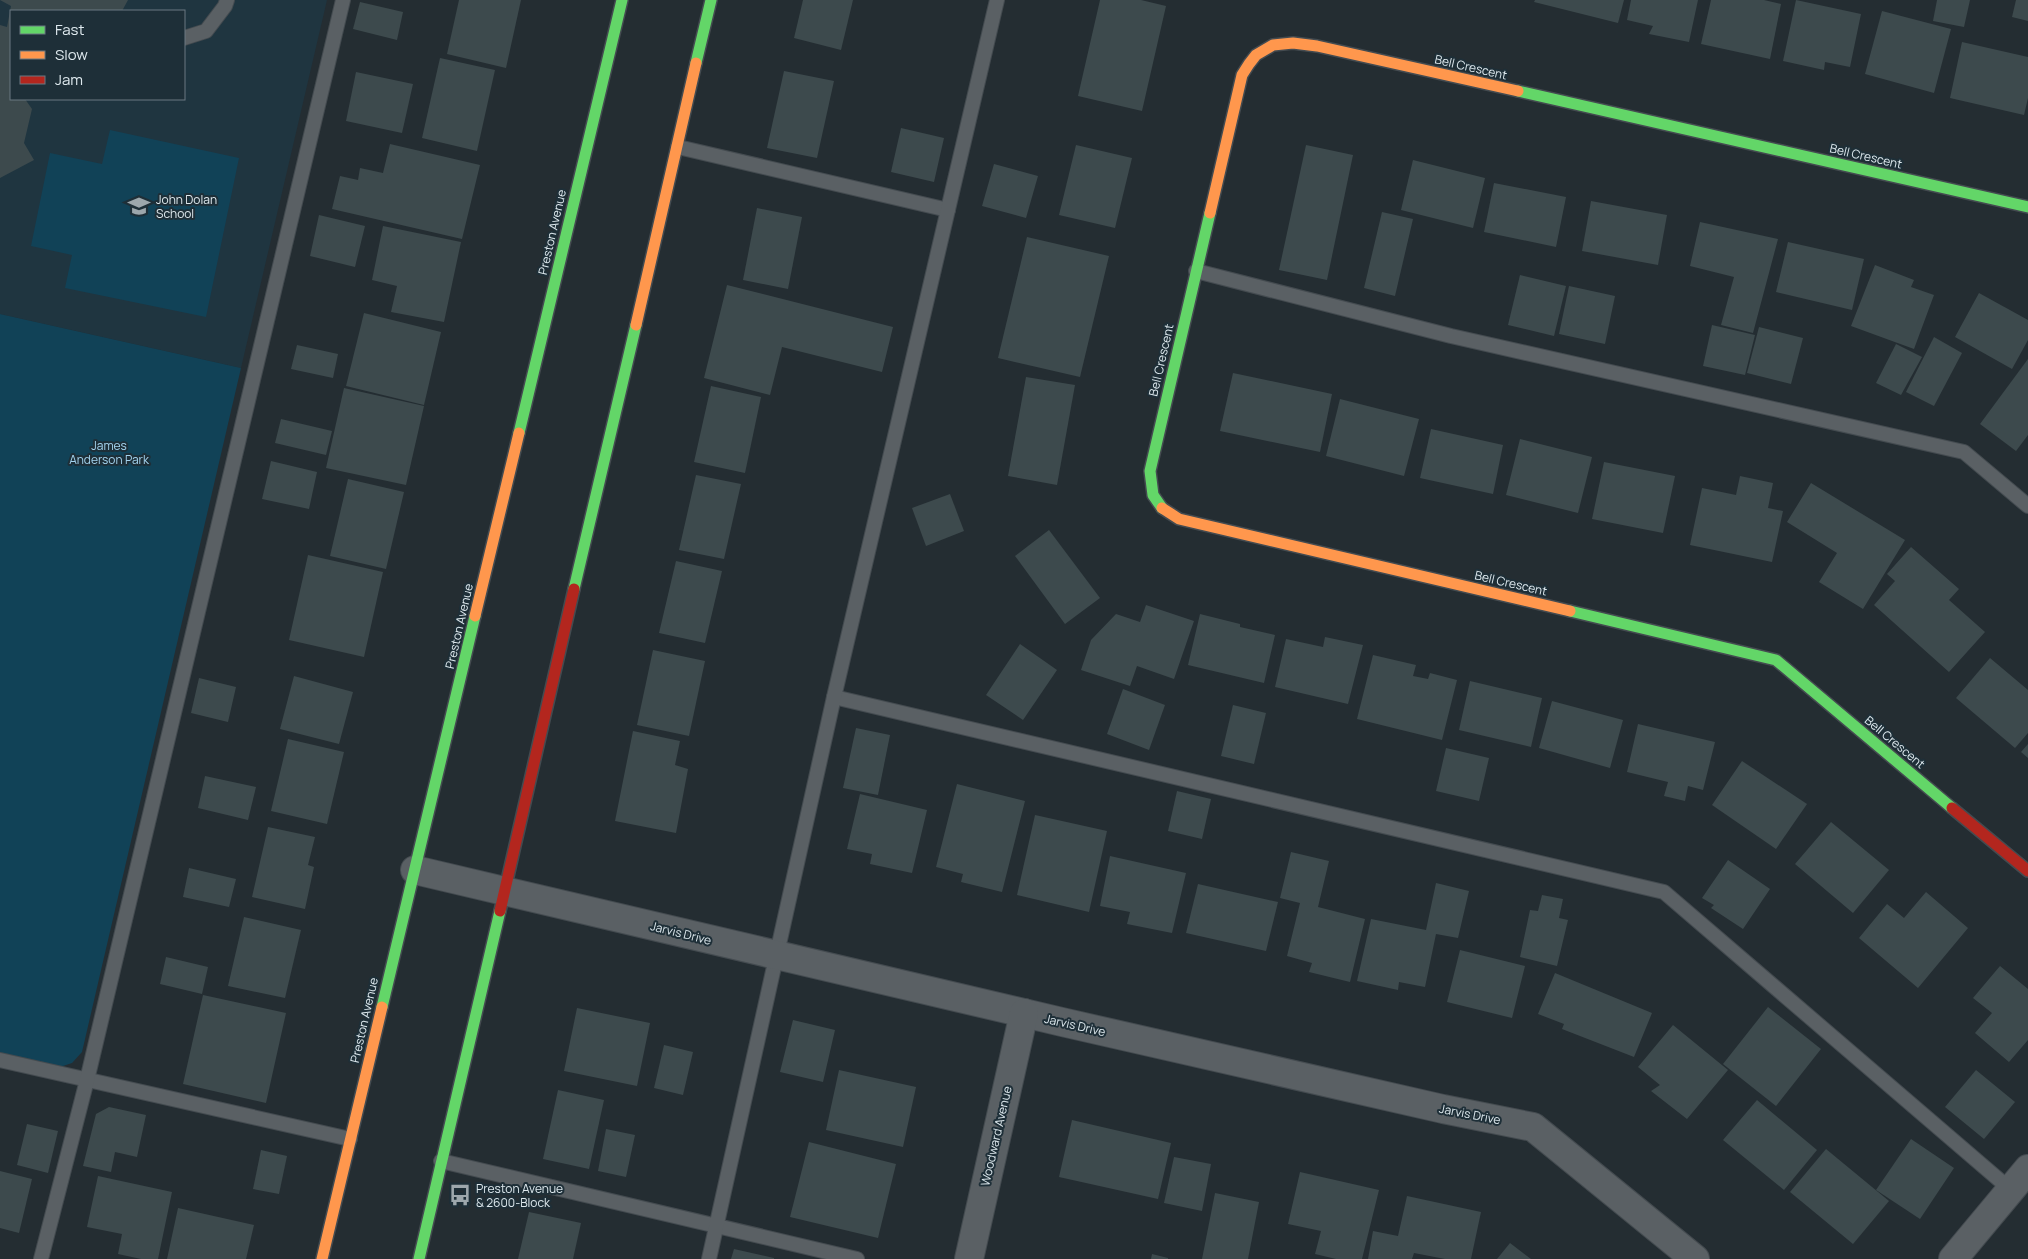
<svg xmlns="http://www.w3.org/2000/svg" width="2028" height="1259" viewBox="0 0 2028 1259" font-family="Manrope,sans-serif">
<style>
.built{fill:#1f3540;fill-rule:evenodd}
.green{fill:#114257}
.building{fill:#3d4a4d}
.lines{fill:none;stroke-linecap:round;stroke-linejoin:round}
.lane-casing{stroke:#444b50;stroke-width:16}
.street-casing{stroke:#444b50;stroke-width:30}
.fast-casing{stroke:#444b50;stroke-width:14}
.slow-casing{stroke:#444b50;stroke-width:14}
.jam-casing{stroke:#444b50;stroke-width:14}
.lane{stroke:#5a6064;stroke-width:14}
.street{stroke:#5a6064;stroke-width:28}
.fast{stroke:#63d668;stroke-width:11}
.slow{stroke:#ff974d;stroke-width:11}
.jam{stroke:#b3261e;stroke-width:11}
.labels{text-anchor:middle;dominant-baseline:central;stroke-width:4;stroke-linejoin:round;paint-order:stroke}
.street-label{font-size:12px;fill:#dee9ee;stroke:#1e2f38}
.poi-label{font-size:12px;fill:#dee9ee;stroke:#1e2f38;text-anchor:start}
.park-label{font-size:12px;fill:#a3d3ee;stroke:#1e2f38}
</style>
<rect width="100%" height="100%" fill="#242d32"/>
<path class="built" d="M0,0h327l-86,368 -241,-54zM11,11h173v88h-173z"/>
<g class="green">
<polygon points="110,130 239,158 206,317 65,288 72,255 31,246 50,153 102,164"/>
<polygon points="0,314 241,368 82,1052 72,1063 57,1068 0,1055"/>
</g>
<g class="building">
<polygon points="0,0 128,0 122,11 11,11 11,99 25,99 32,109 24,143 34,160 0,178 0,25 7,27 11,6"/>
<polygon points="459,0 521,0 506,68 447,54"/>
<polygon points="803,0 853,0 841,50 794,38"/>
<polygon points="1100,0 1141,0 1166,6 1142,111 1078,96"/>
<polygon points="1535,0 1624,0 1618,23 1534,2"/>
<polygon points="1631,0 1698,0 1689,42 1649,34 1653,26 1627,20"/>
<polygon points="1711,0 1764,0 1781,4 1770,59 1701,44"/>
<polygon points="1796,0 1861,14 1850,67 1825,62 1824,70 1783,61"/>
<polygon points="1937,0 1970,0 1964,27 1933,21"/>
<polygon points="2016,0 2028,0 2028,21 2012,17"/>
<polygon points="360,2 403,12 397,40 353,29"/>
<polygon points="1882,11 1951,29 1934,93 1865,74"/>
<polygon points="1962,42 2028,57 2028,98 2024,115 1950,98"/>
<polygon points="440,58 495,70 477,151 422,138"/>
<polygon points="784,71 834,81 817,158 767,148"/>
<polygon points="356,72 413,84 402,133 346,121"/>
<polygon points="901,128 944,138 934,182 891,172"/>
<polygon points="390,144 480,165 462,239 332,209 340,176 358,180 360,168 383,173"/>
<polygon points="1076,145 1132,158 1115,228 1059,215"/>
<polygon points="1306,145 1353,155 1327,280 1279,270"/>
<polygon points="1413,160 1485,178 1473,228 1401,210"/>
<polygon points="994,164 1038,176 1026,218 982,206"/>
<polygon points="1494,183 1566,197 1556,247 1484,232"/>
<polygon points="1591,201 1667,215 1658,265 1582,251"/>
<polygon points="757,208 802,217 788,289 743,280"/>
<polygon points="1382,212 1413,219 1395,296 1364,288"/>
<polygon points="319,215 365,226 355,267 310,256"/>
<polygon points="1700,222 1778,239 1753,333 1721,325 1734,277 1690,266"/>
<polygon points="383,226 461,242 444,322 391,312 397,286 372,280"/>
<polygon points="1027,237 1109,256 1080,377 998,358"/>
<polygon points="1788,242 1864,259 1852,310 1776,292"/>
<polygon points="1875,265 1914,280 1911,287 1934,295 1914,349 1851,326"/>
<polygon points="1520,275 1566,286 1554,336 1508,325"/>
<polygon points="727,285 893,327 882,372 782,347 770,395 704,378"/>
<polygon points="1569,286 1615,296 1605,344 1559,334"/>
<polygon points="1979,293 2028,320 2028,340 2012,369 1955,337"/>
<polygon points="364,313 441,332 424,405 346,386"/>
<polygon points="1712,325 1755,335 1745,375 1703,366"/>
<polygon points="1759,327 1803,338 1791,384 1747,373"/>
<polygon points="1934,337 1962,353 1934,406 1906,392"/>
<polygon points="1896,344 1922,357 1901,395 1876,383"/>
<polygon points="297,345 338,354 333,378 291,369"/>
<polygon points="2028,359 2028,435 2016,451 1980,424"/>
<polygon points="1233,373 1332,394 1320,452 1220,431"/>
<polygon points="1026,377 1075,385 1057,485 1008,476"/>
<polygon points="711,386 761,397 745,473 694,462"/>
<polygon points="344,388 424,406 406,485 326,468"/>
<polygon points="1340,399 1419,419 1404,476 1326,456"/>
<polygon points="281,419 332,431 326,455 275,443"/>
<polygon points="1431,429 1503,445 1493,494 1420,478"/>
<polygon points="1520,439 1592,457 1578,513 1506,495"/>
<polygon points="271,461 317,472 309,509 262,499"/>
<polygon points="1604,462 1675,476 1663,533 1592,519"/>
<polygon points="696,475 741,484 724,559 679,550"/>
<polygon points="1740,476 1773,483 1768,508 1783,511 1772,562 1690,545 1702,488 1736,495"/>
<polygon points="348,479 404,492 386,569 330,556"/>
<polygon points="1811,483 1905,540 1863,609 1819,582 1837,553 1787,522"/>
<polygon points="950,494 964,531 926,546 912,508"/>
<polygon points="1049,530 1100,598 1065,624 1015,556"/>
<polygon points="1911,547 1959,589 1949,600 1985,632 1949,672 1874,605 1895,581 1887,574"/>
<polygon points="308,555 383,572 364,657 289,640"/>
<polygon points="676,561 722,571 705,643 659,633"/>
<polygon points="1146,605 1194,621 1174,679 1137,666 1130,686 1081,670 1091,640 1116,614 1140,622"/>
<polygon points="1200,614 1240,624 1240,627 1275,635 1264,683 1188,665"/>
<polygon points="1325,637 1363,645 1348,704 1275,687 1286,639 1323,647"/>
<polygon points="1020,644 1057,670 1023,720 986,695"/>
<polygon points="653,650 705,661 689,736 637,725"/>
<polygon points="1373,655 1416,665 1413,676 1428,679 1430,673 1457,680 1442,740 1357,719"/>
<polygon points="1990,658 2028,690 2028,733 2015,748 1956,698"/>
<polygon points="294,676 353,692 339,744 280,729"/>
<polygon points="199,678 236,687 228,722 191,713"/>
<polygon points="1470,681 1542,698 1531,747 1459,730"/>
<polygon points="1123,689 1165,705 1149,750 1107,734"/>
<polygon points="1552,701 1623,720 1610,768 1539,748"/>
<polygon points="1233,705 1266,713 1254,764 1221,756"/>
<polygon points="1638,724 1715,742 1703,790 1688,786 1685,801 1664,796 1668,782 1627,772"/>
<polygon points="856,728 890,735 878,795 843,788"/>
<polygon points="633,731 680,741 675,765 688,769 676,833 615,821"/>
<polygon points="288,739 344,752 327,824 271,811"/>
<polygon points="2028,744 2028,758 2021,752"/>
<polygon points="1446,748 1489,758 1479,801 1436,791"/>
<polygon points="1742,761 1807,804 1776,849 1712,805"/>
<polygon points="205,776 256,787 248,820 198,808"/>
<polygon points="957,784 1025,801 1002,892 961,882 963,874 936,867"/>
<polygon points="1177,791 1211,799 1202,839 1168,831"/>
<polygon points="860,794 927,810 912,873 870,864 872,854 847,849"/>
<polygon points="1035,815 1107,831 1089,912 1017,895"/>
<polygon points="1831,822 1889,870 1853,913 1795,864"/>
<polygon points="268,827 315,837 308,865 314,867 305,909 252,897"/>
<polygon points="1291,852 1329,861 1318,907 1365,919 1350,982 1309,972 1312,963 1287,956 1300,903 1280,898"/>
<polygon points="1110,856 1186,873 1172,933 1127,924 1130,912 1100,906"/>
<polygon points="1728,860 1770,889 1743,929 1711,908 1714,905 1702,898"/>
<polygon points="189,868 236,879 229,907 183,897"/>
<polygon points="1436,883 1469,891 1458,938 1436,934 1425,987 1399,982 1398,990 1357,981 1371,919 1426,930"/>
<polygon points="1198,884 1278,902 1266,951 1186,933"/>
<polygon points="1926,892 1968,928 1918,988 1859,938 1887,904 1904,918"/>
<polygon points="1542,895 1563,899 1559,918 1568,920 1557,966 1520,957 1530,910 1538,911"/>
<polygon points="244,917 301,930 285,998 228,986"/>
<polygon points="1460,950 1525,966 1512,1018 1447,1002"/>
<polygon points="166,957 208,967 202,994 160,984"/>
<polygon points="2000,966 2028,989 2028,1040 2009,1062 1975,1033 1992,1013 1973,998"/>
<polygon points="1555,973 1652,1013 1634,1057 1562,1029 1564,1024 1538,1014"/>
<polygon points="203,995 286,1013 266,1103 183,1084"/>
<polygon points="1768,1007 1821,1049 1776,1106 1723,1064"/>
<polygon points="577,1008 650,1023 637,1086 564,1071"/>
<polygon points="793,1020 835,1030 823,1082 780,1072"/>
<polygon points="1673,1025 1728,1070 1687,1119 1651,1091 1660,1085 1638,1067"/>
<polygon points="664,1045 693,1052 683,1095 654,1088"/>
<polygon points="839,1070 916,1087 903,1147 826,1130"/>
<polygon points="1976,1070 2015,1102 1984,1139 1945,1107"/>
<polygon points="558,1090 604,1100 589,1169 543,1159"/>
<polygon points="1757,1100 1817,1150 1784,1190 1723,1140"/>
<polygon points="109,1107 146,1115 137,1157 115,1152 111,1172 83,1166 96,1114"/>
<polygon points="1072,1120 1171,1143 1158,1199 1059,1177"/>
<polygon points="27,1124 58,1131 48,1173 17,1165"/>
<polygon points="606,1129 635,1135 626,1177 598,1171"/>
<polygon points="1911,1139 1954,1168 1920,1219 1876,1190"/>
<polygon points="809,1142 896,1164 878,1238 790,1217"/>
<polygon points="1826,1149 1889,1201 1853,1244 1790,1192"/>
<polygon points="261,1150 287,1156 279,1194 253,1189"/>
<polygon points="1174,1157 1211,1164 1202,1211 1164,1203"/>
<polygon points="0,1171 32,1179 19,1233 0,1228"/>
<polygon points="1300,1172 1379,1190 1362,1259 1336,1259 1315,1254 1321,1231 1288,1224"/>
<polygon points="98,1176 172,1192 158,1259 141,1259 118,1254 122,1234 87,1227"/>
<polygon points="1215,1193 1259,1202 1248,1259 1202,1259"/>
<polygon points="1407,1196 1481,1212 1471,1259 1445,1259 1414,1253 1412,1259 1368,1259 1373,1231 1398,1236"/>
<polygon points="178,1208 254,1225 246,1259 167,1259"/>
<polygon points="529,1212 581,1223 573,1259 518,1259"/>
<polygon points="1510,1243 1531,1259 1497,1259"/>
<polygon points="734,1249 774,1258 774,1259 731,1259"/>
<polygon points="1152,1254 1168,1258 1168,1259 1151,1259"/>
</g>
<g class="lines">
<g class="lane-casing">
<g id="lane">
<polyline points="184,38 206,31 225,6 227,0"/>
<polyline points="678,147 948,210"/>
<polyline points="1196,271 1451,336 1964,452 2028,506"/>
<polyline points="834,697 1664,892 2011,1190"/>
<polyline points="0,1060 350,1139"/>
<polyline points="441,1161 857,1259"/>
<polyline points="41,1259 87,1080 343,0"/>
<polyline points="709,1259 834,697 997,0"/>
</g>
</g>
<g class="street-casing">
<g id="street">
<polyline points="415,870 1062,1022 1443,1109 1533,1127 1695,1259"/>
<polyline points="969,1259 1024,1013"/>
<polyline points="1953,1259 2028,1169"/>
</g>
</g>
<g class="fast-casing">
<g id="fast">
<polyline points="696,63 711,0"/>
<polyline points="1518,91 2028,207"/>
<polyline points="519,433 622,0"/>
<polyline points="1162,508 1153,495 1150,471 1210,213"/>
<polyline points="574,589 636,325"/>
<polyline points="1570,611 1776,660 1952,808"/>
<polyline points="382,1007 475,616"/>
<polyline points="419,1259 500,911"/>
</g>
</g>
<g class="slow-casing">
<g id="slow">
<polyline points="1210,213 1242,75 1249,64 1256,55 1273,45 1293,43 1317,46 1518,91"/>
<polyline points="636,325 696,63"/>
<polyline points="1162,508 1179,519 1570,611"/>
<polyline points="475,616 519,433"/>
<polyline points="322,1259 382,1007"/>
</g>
</g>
<g class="jam-casing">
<g id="jam">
<polyline points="1952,808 2028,871"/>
<polyline points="500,911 574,589"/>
</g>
</g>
<use href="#lane" class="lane"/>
<use href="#street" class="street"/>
<use href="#fast" class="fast"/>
<use href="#slow" class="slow"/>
<use href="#jam" class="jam"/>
</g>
<defs>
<g id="school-bare" transform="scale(1.725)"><path d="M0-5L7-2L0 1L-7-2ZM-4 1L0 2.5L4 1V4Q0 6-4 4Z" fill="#9da7ac" stroke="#1e2f38" stroke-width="2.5" paint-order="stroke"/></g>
<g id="bus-bare" transform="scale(1.725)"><path d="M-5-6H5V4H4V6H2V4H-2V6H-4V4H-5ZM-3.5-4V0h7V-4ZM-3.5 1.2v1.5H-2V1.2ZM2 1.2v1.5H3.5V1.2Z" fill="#9da7ac" stroke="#1e2f38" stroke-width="2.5" paint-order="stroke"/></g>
</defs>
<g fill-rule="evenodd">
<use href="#school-bare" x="139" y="206"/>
<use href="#bus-bare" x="460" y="1195"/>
</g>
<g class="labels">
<g class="street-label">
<text transform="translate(1471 67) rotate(13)">Bell Crescent</text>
<text transform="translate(1866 156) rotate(13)">Bell Crescent</text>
<text transform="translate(552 232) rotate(-77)">Preston Avenue</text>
<text transform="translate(1161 360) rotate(-77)">Bell Crescent</text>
<text transform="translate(1511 583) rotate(13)">Bell Crescent</text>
<text transform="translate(459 626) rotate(-77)">Preston Avenue</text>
<text transform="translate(1895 742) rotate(40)">Bell Crescent</text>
<text transform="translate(681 933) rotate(14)">Jarvis Drive</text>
<text transform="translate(364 1020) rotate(-77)">Preston Avenue</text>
<text transform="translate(1075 1025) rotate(13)">Jarvis Drive</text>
<text transform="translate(1470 1114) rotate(11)">Jarvis Drive</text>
<text transform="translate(996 1136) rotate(-77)">Woodward Avenue</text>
</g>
<g class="poi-label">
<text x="156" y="199">John Dolan<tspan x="156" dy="14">School</tspan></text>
<text x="476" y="1188">Preston Avenue<tspan x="476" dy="14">&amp; 2600-Block</tspan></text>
</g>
<g class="park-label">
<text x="109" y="445">James<tspan x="109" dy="14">Anderson Park</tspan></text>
</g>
</g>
<rect x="10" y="10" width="175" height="90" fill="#1e2f38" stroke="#6b7981"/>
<rect x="20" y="26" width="25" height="8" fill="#63d668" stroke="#6b7981"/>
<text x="55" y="35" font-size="15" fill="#dee9ee">Fast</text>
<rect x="20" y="51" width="25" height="8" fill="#ff974d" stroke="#6b7981"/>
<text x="55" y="60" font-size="15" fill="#dee9ee">Slow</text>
<rect x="20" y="76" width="25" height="8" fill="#b3261e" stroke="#6b7981"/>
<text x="55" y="85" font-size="15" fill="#dee9ee">Jam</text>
</svg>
